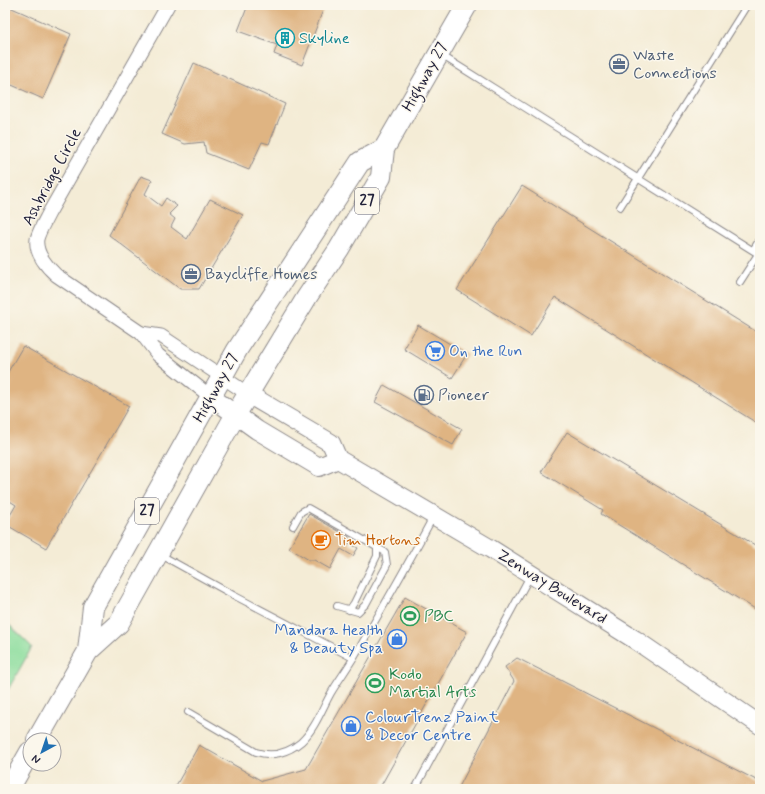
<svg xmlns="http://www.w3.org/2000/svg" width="765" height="794" viewBox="0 0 765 794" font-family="Mynerve,sans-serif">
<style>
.green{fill:#8cdd9d;stroke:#57806c}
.building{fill:#dfb482}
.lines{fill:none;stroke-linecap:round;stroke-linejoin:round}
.lane-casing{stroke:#8b8788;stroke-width:8}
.street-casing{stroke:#8b8788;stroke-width:15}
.secondary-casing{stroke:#8b8788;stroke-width:20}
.primary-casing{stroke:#8b8788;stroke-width:22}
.lane{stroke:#fff;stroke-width:6}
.street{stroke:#fff;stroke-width:13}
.secondary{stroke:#fff;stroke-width:18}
.primary{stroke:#fff;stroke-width:20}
.labels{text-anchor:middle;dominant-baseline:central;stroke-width:3;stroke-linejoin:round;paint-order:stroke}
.shield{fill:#fbf7ec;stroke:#636270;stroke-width:1}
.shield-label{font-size:15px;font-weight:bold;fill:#22223b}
.culture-label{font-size:16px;fill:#0d838f;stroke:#fbf7ec;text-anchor:start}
.service-label{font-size:16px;fill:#4e5e75;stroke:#fbf7ec;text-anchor:start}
.street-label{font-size:16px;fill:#22223b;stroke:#fbf7ec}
.shop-label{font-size:16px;fill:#366cbe;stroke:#fbf7ec;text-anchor:start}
.food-label{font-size:16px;fill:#c56008;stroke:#fbf7ec;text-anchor:start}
.leisure-label{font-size:16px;fill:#27864d;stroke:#fbf7ec;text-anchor:start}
</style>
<rect width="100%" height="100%" fill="#fbf7ec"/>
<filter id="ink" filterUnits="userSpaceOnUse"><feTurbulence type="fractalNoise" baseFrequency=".025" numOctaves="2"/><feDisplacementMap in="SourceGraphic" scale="8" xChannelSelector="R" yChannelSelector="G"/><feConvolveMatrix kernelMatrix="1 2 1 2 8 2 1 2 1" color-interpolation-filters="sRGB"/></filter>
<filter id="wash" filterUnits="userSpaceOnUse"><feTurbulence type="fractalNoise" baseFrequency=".012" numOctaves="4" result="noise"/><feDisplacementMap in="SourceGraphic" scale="16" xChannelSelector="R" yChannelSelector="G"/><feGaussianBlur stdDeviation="0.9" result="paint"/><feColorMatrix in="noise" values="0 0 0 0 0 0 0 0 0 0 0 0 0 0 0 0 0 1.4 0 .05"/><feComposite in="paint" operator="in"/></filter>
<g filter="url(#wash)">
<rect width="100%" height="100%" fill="#f4ecd6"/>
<polygon class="green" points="5,621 32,647 5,695"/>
<g id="blocks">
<g class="building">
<polygon points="5,5 71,34 43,99 5,82"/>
<polygon points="248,5 282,5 293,9 294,5 309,5 323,10 302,65 274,54 277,45 238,31"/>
<polygon points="194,63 285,104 269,144 262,142 249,170 206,153 204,142 185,144 162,134"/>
<polygon points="141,176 152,180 145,194 161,206 166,198 177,206 169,214 175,219 171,227 187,239 210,199 243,215 199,289 180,289 109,235"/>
<polygon points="522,186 760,334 760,425 555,297 531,336 457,290"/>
<polygon points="418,325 467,354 452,378 404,349"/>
<polygon points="23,346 129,406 46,548 5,524 16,505 5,498 5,377"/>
<polygon points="384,385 462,429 453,445 375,402"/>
<polygon points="567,432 760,548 760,612 601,514 603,510 541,472"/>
<polygon points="309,514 349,537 347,542 358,548 353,556 341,549 330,569 314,560 309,560 289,548"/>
<polygon points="405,597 467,632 379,789 174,789 199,745 262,781 306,769"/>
<polygon points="517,658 760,782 760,789 458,789 514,681 505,667"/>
</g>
</g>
</g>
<g filter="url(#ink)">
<use href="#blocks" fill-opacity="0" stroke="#8b8788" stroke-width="1"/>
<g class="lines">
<g class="lane-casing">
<g id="lane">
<polyline points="441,55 760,255"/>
<polyline points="620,207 747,5"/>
<polyline points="753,250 760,239"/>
<polyline points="740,282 758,254"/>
<polyline points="293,526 301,512 308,508 385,552 387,565 366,604 358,612 337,606"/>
<polyline points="161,555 235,596 353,658"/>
<polyline points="349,610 354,603 377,556 377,547"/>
<path d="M188,712l68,40c16,5 32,1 45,-10 14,-13 21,-33 30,-49 7,-12 16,-24 23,-36 27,-46 54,-93 79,-140"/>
<polyline points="415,789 530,576"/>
</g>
</g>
<g class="street-casing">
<g id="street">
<path d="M168,5l-119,208c-4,8 -10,18 -12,26 -2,14 10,28 19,36l85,58 17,22 53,42"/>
<polyline points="141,333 161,336 248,394"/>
</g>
</g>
<g class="secondary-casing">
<g id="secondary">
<polyline points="248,394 331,443 338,459 491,549 634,639 760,725"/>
<polyline points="211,397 257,430 319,467 338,459"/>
</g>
</g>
<g class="primary-casing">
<g id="primary">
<polyline points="88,651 93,607 237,350 360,162 384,149"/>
<polyline points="37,740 88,651 119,623 236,414 307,297 339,249 381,177 384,149 467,5"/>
<polyline points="9,789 30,752"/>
</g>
</g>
<use href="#lane" class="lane"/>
<use href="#street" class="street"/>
<use href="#secondary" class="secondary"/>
<use href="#primary" class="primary"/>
</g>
</g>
<defs>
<g id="building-ring" transform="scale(1)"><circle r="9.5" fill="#fbf7ec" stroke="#0f9aa8" stroke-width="1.5"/><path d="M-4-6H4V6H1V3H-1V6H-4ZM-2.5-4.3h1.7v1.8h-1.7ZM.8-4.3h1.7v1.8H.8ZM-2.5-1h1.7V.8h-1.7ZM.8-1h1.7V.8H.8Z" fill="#0f9aa8"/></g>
<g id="office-ring" transform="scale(1)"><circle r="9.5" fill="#fbf7ec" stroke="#5c6f8a" stroke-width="1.5"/><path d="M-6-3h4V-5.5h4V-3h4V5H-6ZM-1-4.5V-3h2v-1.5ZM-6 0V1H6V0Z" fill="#5c6f8a"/></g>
<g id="supermarket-ring" transform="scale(1)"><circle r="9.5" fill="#fbf7ec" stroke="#3f7fe0" stroke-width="1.5"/><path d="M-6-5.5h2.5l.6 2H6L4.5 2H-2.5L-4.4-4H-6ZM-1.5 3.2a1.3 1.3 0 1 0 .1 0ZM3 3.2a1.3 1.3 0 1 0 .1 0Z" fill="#3f7fe0"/></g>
<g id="fuel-ring" transform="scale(1)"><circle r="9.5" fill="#fbf7ec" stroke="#5c6f8a" stroke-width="1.5"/><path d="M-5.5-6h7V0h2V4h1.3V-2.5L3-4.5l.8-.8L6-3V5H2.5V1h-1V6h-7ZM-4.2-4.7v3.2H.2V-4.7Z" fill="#5c6f8a"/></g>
<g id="cafe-ring" transform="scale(1)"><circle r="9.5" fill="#fbf7ec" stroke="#e8710a" stroke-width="1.5"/><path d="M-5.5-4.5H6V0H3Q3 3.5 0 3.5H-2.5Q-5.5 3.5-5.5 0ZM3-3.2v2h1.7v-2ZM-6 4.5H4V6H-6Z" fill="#e8710a"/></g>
<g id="stadium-ring" transform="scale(1)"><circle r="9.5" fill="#fbf7ec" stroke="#2e9e5b" stroke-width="1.5"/><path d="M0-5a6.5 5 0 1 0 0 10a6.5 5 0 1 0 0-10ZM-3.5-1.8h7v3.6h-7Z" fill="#2e9e5b"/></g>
<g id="shop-ring" transform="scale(1)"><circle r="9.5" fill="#fbf7ec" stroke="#3f7fe0" stroke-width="1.5"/><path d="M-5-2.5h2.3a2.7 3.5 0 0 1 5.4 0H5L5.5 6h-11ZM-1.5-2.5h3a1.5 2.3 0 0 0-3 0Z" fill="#3f7fe0"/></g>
</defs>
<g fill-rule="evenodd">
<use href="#building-ring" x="285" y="38"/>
<use href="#office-ring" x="619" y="64"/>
<use href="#office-ring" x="191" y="274"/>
<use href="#supermarket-ring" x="435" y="351"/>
<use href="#fuel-ring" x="424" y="395"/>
<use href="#cafe-ring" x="321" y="540"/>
<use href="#stadium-ring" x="410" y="616"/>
<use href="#shop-ring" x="397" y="639"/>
<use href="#stadium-ring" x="375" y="683"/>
<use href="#shop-ring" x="351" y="726"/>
</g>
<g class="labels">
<g class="shield">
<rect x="355" y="188" width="24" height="26" rx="3"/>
<rect x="135" y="498" width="24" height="26" rx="3"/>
</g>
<g class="shield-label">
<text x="367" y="201">27</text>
<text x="147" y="511">27</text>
</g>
<g class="culture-label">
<text x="299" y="38">Skyline</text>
</g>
<g class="service-label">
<text x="633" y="55">Waste<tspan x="633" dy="18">Connections</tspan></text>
<text x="205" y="274">Baycliffe Homes</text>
<text x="438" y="395">Pioneer</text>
</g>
<g class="street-label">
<text transform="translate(425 77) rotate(-61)">Highway 27</text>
<text transform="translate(52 177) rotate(-62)">Ashbridge Circle</text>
<text transform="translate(216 388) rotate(-61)">Highway 27</text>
<text transform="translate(552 587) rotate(32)">Zenway Boulevard</text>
</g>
<g class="shop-label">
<text x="449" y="351">On the Run</text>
<text x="383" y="630" text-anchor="end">Mandara Health<tspan x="383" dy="18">&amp; Beauty Spa</tspan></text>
<text x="365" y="717">ColourTrenz Paint<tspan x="365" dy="18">&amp; Decor Centre</tspan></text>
</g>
<g class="food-label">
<text x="335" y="540">Tim Hortons</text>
</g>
<g class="leisure-label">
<text x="424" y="616">PBC</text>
<text x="389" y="674">Kodo<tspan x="389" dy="18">Martial Arts</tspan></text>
</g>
</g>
<rect width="765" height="794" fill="none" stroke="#fbf7ec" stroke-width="20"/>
<g transform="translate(42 752) rotate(220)"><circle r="19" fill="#fbf7ec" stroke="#a4a2a5"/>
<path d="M0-3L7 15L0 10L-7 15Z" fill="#1f6fb2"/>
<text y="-6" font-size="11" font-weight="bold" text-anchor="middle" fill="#22223b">N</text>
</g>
</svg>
